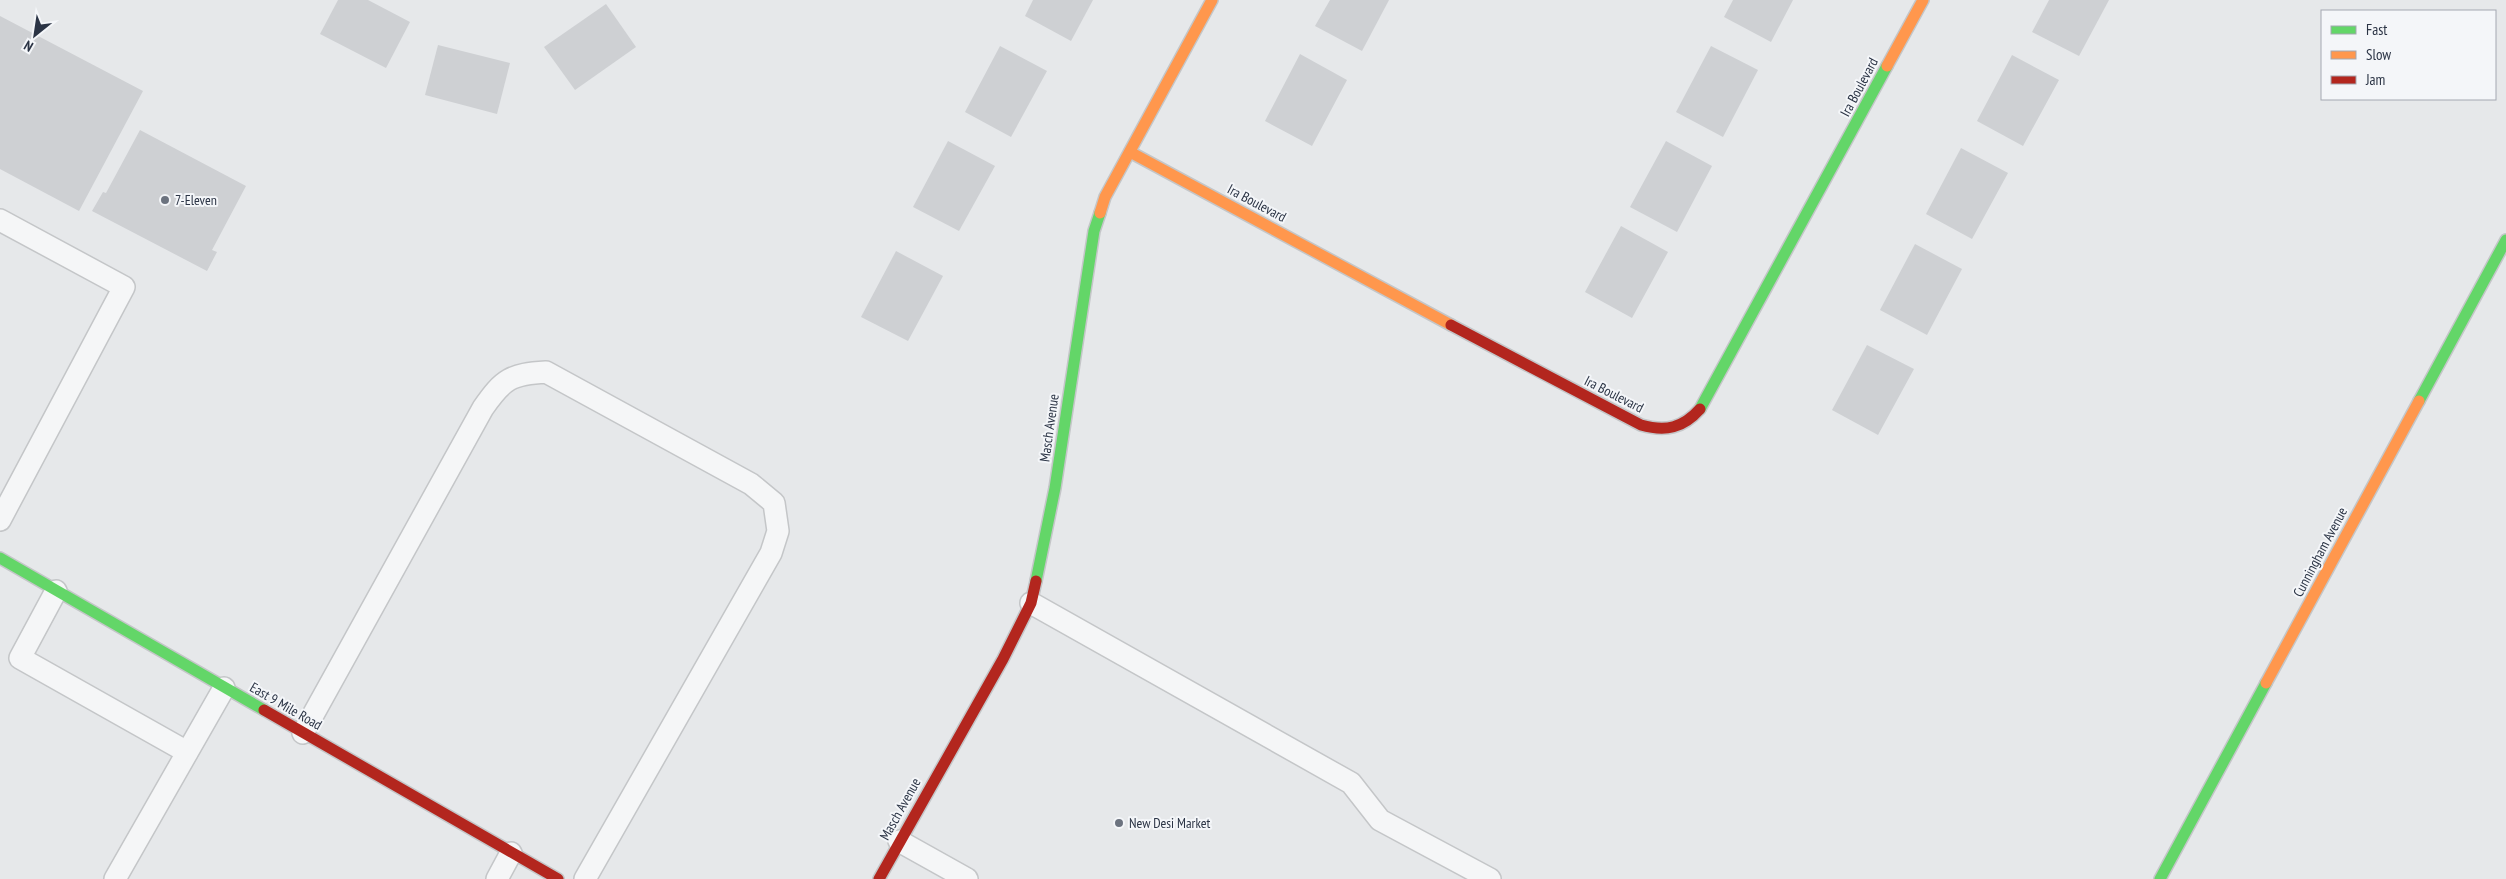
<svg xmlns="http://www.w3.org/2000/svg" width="2506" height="879" viewBox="0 0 2506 879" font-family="'PT Sans Narrow',sans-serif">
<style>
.building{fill:#ced0d3}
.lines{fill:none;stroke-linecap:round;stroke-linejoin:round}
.lane-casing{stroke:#c4c6c8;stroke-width:24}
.fast-casing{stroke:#c4c6c8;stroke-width:14}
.slow-casing{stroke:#c4c6c8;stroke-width:14}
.jam-casing{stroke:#c4c6c8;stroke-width:14}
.lane{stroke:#f5f6f7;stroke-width:21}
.fast{stroke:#63d668;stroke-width:11}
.slow{stroke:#ff974d;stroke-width:11}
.jam{stroke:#b3261e;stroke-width:11}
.poi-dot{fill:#6c737f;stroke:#f4f6f9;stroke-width:2}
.labels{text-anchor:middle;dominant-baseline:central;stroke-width:4;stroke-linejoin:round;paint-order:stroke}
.street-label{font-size:14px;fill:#2b3445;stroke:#f4f6f9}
.poi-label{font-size:14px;fill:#2b3445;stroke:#f4f6f9;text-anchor:start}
</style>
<rect width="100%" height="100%" fill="#e6e8ea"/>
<g class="building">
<polygon points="338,0 368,0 410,22 386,68 320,34"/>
<polygon points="1033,0 1093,0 1071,41 1025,16"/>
<polygon points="1330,0 1389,0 1362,51 1315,26"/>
<polygon points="1733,0 1793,0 1771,42 1724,17"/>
<polygon points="2049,0 2109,0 2079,56 2032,32"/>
<polygon points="606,4 636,47 575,90 544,47"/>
<polygon points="0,16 143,91 79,211 0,169"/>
<polygon points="438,45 510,63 497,114 425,95"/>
<polygon points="1000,46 1047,71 1011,137 965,112"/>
<polygon points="1711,46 1758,70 1723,137 1676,112"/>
<polygon points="1300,54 1347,80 1312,146 1265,121"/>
<polygon points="2012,55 2059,80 2023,146 1977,121"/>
<polygon points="140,130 246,186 212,250 217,252 207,271 92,211 103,192 106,193"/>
<polygon points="948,141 995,166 959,231 913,207"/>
<polygon points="1666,141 1712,166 1677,232 1630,207"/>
<polygon points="1961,148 2008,173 1972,239 1926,214"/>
<polygon points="1621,226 1668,252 1632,318 1585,292"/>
<polygon points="1915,244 1962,269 1927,335 1880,310"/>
<polygon points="896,251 943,276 908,341 861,317"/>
<polygon points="1867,345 1914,369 1878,435 1832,410"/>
</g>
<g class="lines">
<g class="lane-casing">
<g id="lane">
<polyline points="0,220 124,287 0,520"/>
<polyline points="56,591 20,658 187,752"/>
<polyline points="1031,603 1351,783 1380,820 1490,879"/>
<path d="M303,733l180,-325c20,-29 28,-34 63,-36l205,112 23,19 4,28 -7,22 -186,326"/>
<polyline points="899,841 967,879"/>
<polyline points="115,879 224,688"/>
<polyline points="497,879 511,853"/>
</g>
</g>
<g class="fast-casing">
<g id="fast">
<polyline points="2419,401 2506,240"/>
<polyline points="1700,409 1887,66"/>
<polyline points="0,558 264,710"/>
<polyline points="1036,581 1055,488 1094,231 1100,213"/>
<polyline points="2160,879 2266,683"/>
</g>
</g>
<g class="slow-casing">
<g id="slow">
<polyline points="1887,66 1923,0"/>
<polyline points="1130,152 1451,325"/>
<polyline points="1100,213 1105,197 1212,0"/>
<polyline points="2266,683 2419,401"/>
</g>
</g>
<g class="jam-casing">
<g id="jam">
<path d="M1451,325l190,100c25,7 42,3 59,-16"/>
<polyline points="264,710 558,879"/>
<polyline points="879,879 1003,659 1031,603 1036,581"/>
</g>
</g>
<use href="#lane" class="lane"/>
<use href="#fast" class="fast"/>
<use href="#slow" class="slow"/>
<use href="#jam" class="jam"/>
</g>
<g class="poi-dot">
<circle cx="165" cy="200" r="5"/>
<circle cx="1119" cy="823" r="5"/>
</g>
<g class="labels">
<g class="street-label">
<text transform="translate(1859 87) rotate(-62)">Ira Boulevard</text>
<text transform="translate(1257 203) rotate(28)">Ira Boulevard</text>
<text transform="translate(1614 394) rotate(27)">Ira Boulevard</text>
<text transform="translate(1049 428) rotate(-82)">Masch Avenue</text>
<text transform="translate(2320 552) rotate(-62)">Cunningham Avenue</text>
<text transform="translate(286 706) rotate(30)">East 9 Mile Road</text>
<text transform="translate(900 809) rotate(-61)">Masch Avenue</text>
</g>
<g class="poi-label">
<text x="175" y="200">7-Eleven</text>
<text x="1129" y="823">New Desi Market</text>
</g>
</g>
<rect x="2321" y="10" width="175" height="90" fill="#f4f6f9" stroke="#a4a8b1"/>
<rect x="2331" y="26" width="25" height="8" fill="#63d668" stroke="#a4a8b1"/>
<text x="2366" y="35" font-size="15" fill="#2b3445">Fast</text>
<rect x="2331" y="51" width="25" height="8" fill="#ff974d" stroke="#a4a8b1"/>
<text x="2366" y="60" font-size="15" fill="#2b3445">Slow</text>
<rect x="2331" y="76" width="25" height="8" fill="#b3261e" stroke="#a4a8b1"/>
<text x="2366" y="85" font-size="15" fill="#2b3445">Jam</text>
<g transform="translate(35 35) rotate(210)" stroke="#f4f6f9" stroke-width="4" paint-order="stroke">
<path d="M0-4L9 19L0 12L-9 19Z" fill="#2b3445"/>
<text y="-8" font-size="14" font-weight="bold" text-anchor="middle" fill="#2b3445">N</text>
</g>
</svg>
